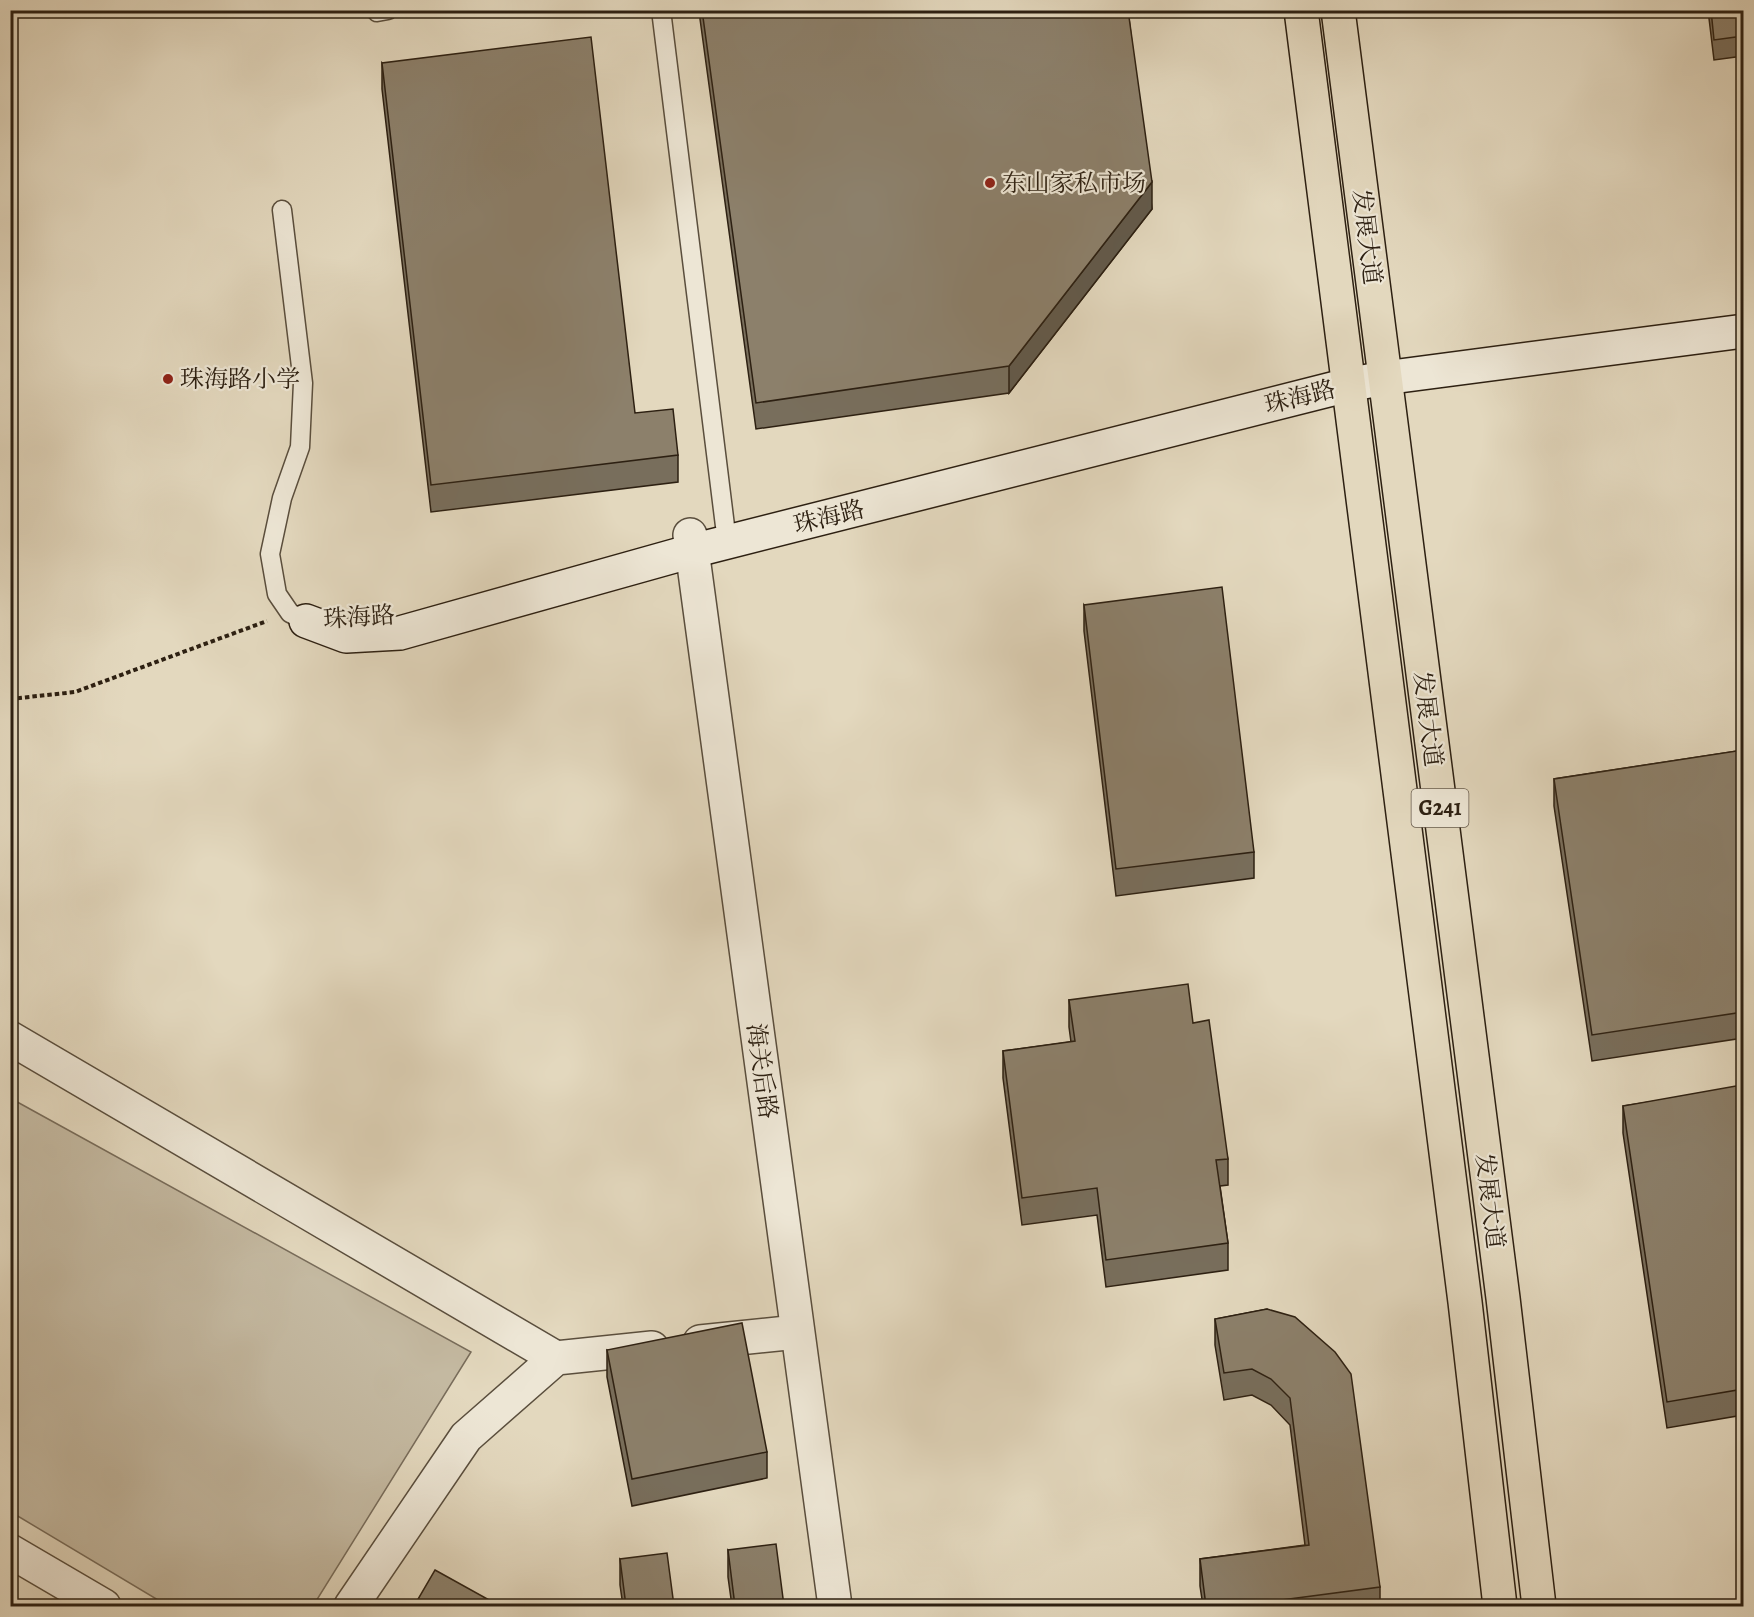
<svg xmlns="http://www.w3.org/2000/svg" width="1754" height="1617" viewBox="0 0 1754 1617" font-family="Alegreya,'Noto Serif SC',serif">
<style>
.green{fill:#c4b9a1;stroke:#786c5a;stroke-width:1.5}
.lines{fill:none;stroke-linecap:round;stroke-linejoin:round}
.service-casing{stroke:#5a4e3d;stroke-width:21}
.minor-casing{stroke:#5a4e3d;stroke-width:36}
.secondary-casing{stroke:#2d2012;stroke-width:36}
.trunk-casing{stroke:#2d2012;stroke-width:36}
.path{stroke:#2d2012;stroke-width:4;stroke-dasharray:4.5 3;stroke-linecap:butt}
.service{stroke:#ede6d5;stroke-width:18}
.minor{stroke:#ede6d5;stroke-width:33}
.secondary{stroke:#ede6d5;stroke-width:33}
.trunk{stroke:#e3d8be;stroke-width:33}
.wall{fill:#786e5c;stroke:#2d2012;stroke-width:1.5}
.shaded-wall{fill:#625a4b;stroke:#2d2012;stroke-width:1.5}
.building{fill:#8c806b;stroke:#2d2012;stroke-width:1.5}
.poi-dot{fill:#8f2418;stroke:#ede6d5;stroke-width:2}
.labels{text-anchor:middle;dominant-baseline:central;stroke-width:4.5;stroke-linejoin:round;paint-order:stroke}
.shield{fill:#ede6d5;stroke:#675b4c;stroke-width:1.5}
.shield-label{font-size:22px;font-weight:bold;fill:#2d2012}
.poi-label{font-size:24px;fill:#2d2012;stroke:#ede6d5;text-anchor:start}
.street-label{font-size:24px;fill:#2d2012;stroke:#ede6d5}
</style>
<rect width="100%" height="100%" fill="#e3d8be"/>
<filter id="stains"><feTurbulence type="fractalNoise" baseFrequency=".00333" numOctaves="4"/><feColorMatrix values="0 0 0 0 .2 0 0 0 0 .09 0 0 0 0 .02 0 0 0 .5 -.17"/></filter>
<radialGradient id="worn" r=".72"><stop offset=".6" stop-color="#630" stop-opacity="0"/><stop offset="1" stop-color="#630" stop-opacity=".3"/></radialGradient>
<polygon class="green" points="10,1098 471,1352 313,1606 168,1606 11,1512"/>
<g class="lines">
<g class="service-casing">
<g id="service">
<polyline points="661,10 725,526"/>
<polyline points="377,12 388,10"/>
<polyline points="282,210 303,383 300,447 282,498 270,554 277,594 290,613 306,621"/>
</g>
</g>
<g class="minor-casing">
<g id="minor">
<polyline points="690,535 835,1606"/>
<polyline points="10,1038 556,1358"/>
<polyline points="700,1342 797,1332"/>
<polyline points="10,1551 104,1606"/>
<polyline points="351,1606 466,1437 556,1358 652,1348"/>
</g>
</g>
<g class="secondary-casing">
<polyline id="secondary" points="306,621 346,636 400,633 692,551 1348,385 1384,378 1744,331"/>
</g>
<g class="trunk-casing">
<g id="trunk">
<polyline points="1301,10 1465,1302 1500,1606"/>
<polyline points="1338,10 1503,1298 1539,1606"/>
</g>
</g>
<polyline class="path" points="10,699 75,692 267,621"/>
<use href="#service" class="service"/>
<use href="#minor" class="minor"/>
<use href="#secondary" class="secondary"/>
<use href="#trunk" class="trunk"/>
</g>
<g class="wall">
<polygon points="700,10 1128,10 1152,209 1009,393 756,429 700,19"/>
<polygon points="1708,10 1743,10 1743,56 1714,60"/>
<polygon points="382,63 635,413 678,455 678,482 431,512 382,89"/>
<polygon points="1084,605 1254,852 1254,878 1116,896 1084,631"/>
<polygon points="1743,750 1743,1038 1592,1061 1554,806 1554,779"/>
<polygon points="1069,1000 1193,1023 1228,1159 1228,1185 1220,1186 1228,1243 1228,1270 1106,1287 1097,1215 1022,1225 1003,1078 1003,1051 1071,1042 1069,1027"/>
<polygon points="1743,1088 1743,1415 1667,1428 1623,1133 1623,1106"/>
<polygon points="1267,1309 1380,1587 1380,1606 1203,1606 1200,1586 1200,1559 1305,1545 1290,1425 1271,1405 1252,1395 1224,1400 1215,1345 1215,1319"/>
<polygon points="607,1350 767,1452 767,1478 632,1506 607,1377"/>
<polygon points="728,1550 784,1606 732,1606 728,1577"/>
<polygon points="620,1559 674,1606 623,1606 620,1585"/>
</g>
<polygon class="shaded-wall" points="1152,182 1152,209 1009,393 1009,366"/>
<g class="building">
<polygon points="702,10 1128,10 1152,182 1009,366 756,403"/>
<polygon points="1711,10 1743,10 1743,36 1714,40"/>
<polygon points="591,37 635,413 673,409 678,455 431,485 382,63"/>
<polygon points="1222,587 1254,852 1116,869 1084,605"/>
<polygon points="1743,750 1743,1012 1592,1035 1554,779"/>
<polygon points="1188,984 1193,1023 1209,1020 1228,1159 1216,1160 1228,1243 1106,1260 1097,1188 1022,1198 1003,1051 1075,1041 1069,1000"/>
<polygon points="1736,1086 1743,1088 1743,1389 1667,1402 1623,1106"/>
<polygon points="1267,1309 1295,1317 1335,1352 1351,1374 1380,1587 1237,1606 1206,1606 1200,1559 1309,1545 1290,1398 1271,1379 1252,1369 1224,1373 1215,1319"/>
<polygon points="742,1323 767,1452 632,1479 607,1350"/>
<polygon points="776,1544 784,1606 735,1606 728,1550"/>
<polygon points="667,1553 674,1606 626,1606 620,1559"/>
<polygon points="435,1570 500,1606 414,1606"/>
</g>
<g class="poi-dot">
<circle cx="990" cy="183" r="6"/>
<circle cx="168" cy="379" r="6"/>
</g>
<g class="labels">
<rect class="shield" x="1411.5" y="789" width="57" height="38" rx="4.5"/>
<g class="shield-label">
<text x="1440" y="808">G241</text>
</g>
<g class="poi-label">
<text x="1002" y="183">东山家私市场</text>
<text x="180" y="379">珠海路小学</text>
</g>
<g class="street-label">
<text transform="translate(1367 237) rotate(83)">发展大道</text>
<text transform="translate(1300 397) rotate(-14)">珠海路</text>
<text transform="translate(829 517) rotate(-14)">珠海路</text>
<text transform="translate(359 617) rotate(-4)">珠海路</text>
<text transform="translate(1428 719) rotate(83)">发展大道</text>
<text transform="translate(762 1071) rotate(82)">海关后路</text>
<text transform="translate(1490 1201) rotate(83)">发展大道</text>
</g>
</g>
<rect width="1754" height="1617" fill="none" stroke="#e3d8be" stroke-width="36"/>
<rect x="12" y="12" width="1730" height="1593" fill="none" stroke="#2d2012" stroke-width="3"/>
<rect x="18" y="18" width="1718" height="1581" fill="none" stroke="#2d2012" stroke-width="1.5"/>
<rect width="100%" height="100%" filter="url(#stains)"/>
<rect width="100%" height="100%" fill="url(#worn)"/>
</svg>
